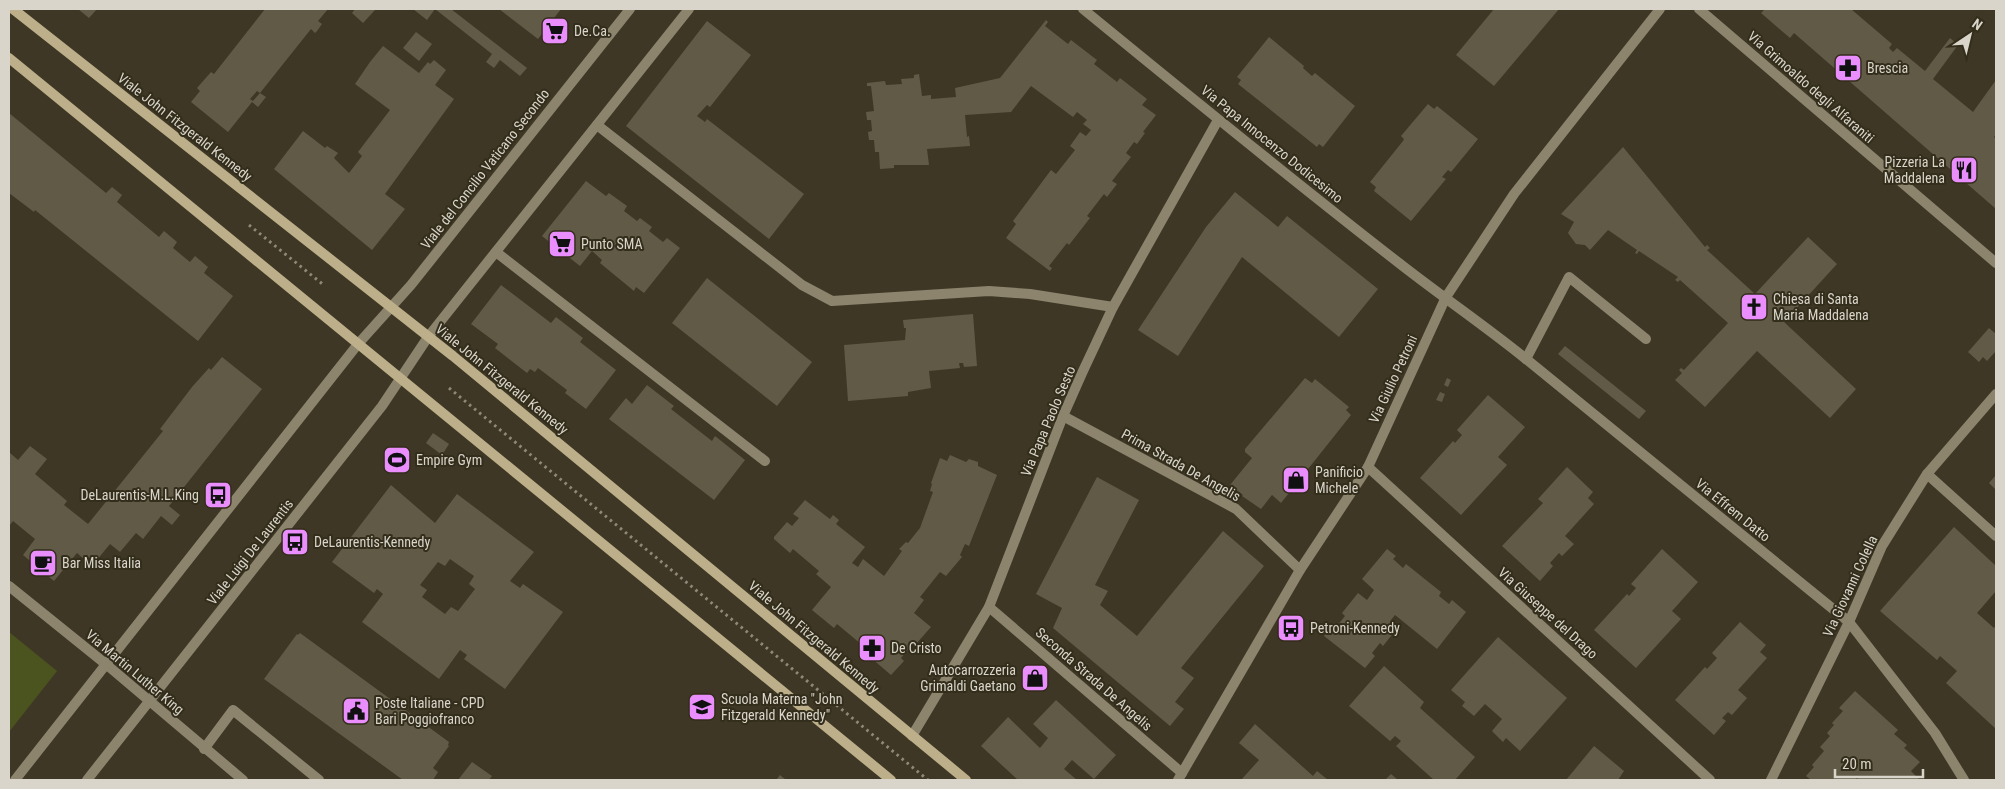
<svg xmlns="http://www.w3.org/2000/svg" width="2005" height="789" viewBox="0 0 2005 789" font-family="'Roboto Condensed',sans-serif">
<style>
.green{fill:#4b541f}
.building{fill:#615a47;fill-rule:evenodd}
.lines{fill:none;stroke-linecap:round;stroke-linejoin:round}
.path{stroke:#8e897a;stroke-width:3;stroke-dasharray:2.5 4;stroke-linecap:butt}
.service{stroke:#8c846d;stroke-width:10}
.minor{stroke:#8c846d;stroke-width:10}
.tertiary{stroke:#8c846d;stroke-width:10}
.secondary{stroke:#bcaf8a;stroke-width:10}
.labels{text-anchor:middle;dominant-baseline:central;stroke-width:4;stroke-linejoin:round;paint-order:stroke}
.poi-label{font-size:14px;fill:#d9d5ca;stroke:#332d1b;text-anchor:start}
.street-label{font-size:14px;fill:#d9d5ca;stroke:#332d1b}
</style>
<rect width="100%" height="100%" fill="#3e3725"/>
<polygon class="green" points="9,632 57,671 9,732"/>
<g class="building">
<polygon points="78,9 97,9 89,18"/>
<polygon points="265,9 328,9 318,21 322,24 317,31 315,33 311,29 260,93 257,91 250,99 253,101 260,93 266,97 258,107 252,102 228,132 191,102 200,91 197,88 211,72 214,74"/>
<polygon points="355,9 376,9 363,23 352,13"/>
<polygon points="413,9 451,9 527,68 520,76 500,60 494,68 486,62 492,54 435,9 427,20"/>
<polygon points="499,9 561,9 538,39"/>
<polygon points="1494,9 1559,9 1494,86 1456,55"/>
<polygon points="1762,9 1851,9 1892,44 1889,48 1893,52 1897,48 1925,71 1950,38 1958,45 1933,79 1973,112 1996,80 1996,134 1994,137 1996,139 1996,209 1794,33 1790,38 1761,13 1764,10"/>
<polygon points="1046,20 1048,22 1045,26 1068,44 1071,40 1097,60 1094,64 1117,82 1120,78 1147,99 1142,105 1156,115 1143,132 1145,133 1137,144 1134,142 1126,153 1131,157 1112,181 1117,184 1107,197 1104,194 1087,216 1090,218 1069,245 1067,243 1049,266 1052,268 1050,271 1006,238 1016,224 1013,221 1051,170 1056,174 1075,150 1070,146 1080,132 1086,136 1091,130 1083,124 1087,120 1077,112 1073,117 1031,86 1011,112 965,115 967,137 969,136 970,146 927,149 929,165 894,165 894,168 880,169 879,152 875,152 874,140 869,140 868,132 872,131 871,120 867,120 866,112 874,111 871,86 867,86 867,83 885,81 886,85 902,84 901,79 914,78 914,75 919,74 922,96 931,95 931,99 956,97 955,88 1000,78"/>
<polygon points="707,21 751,55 710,107 707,105 697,116 705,122 707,119 804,194 769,239 626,126"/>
<polygon points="416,32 432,44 419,61 403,48"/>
<polygon points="1269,37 1304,66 1303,68 1312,76 1315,73 1355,106 1323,147 1319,144 1317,147 1238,84 1241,80 1237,77"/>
<polygon points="383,46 419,73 428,62 430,64 434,60 446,70 435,85 454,99 385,194 405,209 372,250 274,169 303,131 325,148 327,146 338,153 334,158 349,173 362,156 358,152 390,110 355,84 370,62"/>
<polygon points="1428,104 1434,109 1437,106 1478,139 1451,172 1448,170 1442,177 1446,179 1411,221 1374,191 1376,187 1370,182 1403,141 1404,139 1401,136"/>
<polygon points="9,113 106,193 112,187 122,195 117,202 159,237 164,231 177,242 173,248 190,262 195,256 208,267 204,273 233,296 198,341 35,210 34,212 9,193"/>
<polygon points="1623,147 1705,247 1707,245 1710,248 1707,250 1755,294 1808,237 1837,264 1784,322 1856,389 1830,418 1757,351 1705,407 1675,380 1682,373 1679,370 1681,368 1684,370 1728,323 1680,280 1678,282 1675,280 1678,277 1639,251 1637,254 1635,253 1637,250 1608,230 1590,250 1585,245 1576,244 1568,233 1574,222 1561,214"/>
<polygon points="586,181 606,196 609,193 627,206 624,211 637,221 640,218 652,227 649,231 663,242 667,238 680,248 644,293 636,287 634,291 600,263 602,260 592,251 580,266 542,236"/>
<polygon points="1235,192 1278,227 1287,216 1378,289 1339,337 1242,257 1178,356 1138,330 1206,227"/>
<polygon points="707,278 812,362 777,406 672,323"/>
<polygon points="501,285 551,323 556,317 583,338 580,342 616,370 586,409 565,393 567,390 538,368 535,372 530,369 527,373 495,348 498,344 471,324"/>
<polygon points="973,314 977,366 964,367 963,363 959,363 960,368 929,371 931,388 908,392 908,396 848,401 844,345 905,340 906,328 904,328 903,320"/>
<polygon points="1989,328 1996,334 1996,351 1987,361 1983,357 1979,362 1968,352"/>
<polygon points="1565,346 1646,411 1639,419 1558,354"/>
<polygon points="222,357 262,389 169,506 180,515 172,525 161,516 143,539 136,533 120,552 110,544 92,566 77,553 54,581 23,555 35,539 13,521 9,526 9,452 18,460 30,446 47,459 35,474 67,501 64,505 88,524 163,431 160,429 192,387 209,368 211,370"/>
<polygon points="1305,378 1312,383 1315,379 1349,407 1346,410 1351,415 1281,503 1272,495 1261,509 1242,496 1243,495 1230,485 1252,458 1245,452 1245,449"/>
<polygon points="1447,378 1451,380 1448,387 1444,385"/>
<polygon points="647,385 674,406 671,409 712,441 715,436 745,460 714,500 609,419 626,398 632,404"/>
<polygon points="1440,392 1445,394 1442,402 1436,400"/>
<polygon points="1488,395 1525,427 1498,457 1507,465 1461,515 1420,478 1453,441 1455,443 1462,435 1457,430"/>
<polygon points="433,433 449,444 442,455 426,443"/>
<polygon points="950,455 966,462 969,459 978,462 978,466 997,475 969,546 965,544 960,555 962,557 946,576 940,572 920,597 924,600 914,613 931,627 916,644 914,643 901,658 904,661 891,675 870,657 873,654 837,624 834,628 812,610 831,587 816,574 819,571 793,549 790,553 774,539 774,537 787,522 792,526 799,518 793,514 805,500 830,519 833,515 839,520 836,524 865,547 852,563 858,567 863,559 884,576 902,551 899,549 906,542 908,543 920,528 933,492 930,491 932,484 931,483 940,458 947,461"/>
<polygon points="1567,467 1593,492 1588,498 1594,504 1565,536 1574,544 1562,556 1559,553 1550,563 1553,566 1540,581 1502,546 1543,503 1538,499"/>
<polygon points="1996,475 1996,490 1989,483"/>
<polygon points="1097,477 1139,500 1095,585 1108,591 1100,605 1137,636 1223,531 1264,566 1181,668 1194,678 1175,702 1184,709 1170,726 1053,628 1062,608 1036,594"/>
<path d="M391,485l44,38 22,-29 77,58 -24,29 10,7 3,-4 40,28 -58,77 -41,-30 3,-4 -7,-5 -21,29 -77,-57 21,-28 -6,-5 -3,4 -42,-31zM450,559l24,17 -5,8 6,5 -17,22 -7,-4 -6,7 -23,-17 5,-7 -7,-5 18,-23 7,4z"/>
<polygon points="1954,527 1996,566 1996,591 1977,613 1994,628 1996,625 1996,729 1946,683 1957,671 1940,656 1937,660 1880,611"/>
<polygon points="1387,549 1396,556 1393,559 1403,568 1406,564 1441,592 1439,596 1449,604 1452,600 1466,612 1437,649 1395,615 1391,620 1399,626 1383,646 1380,643 1372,653 1375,656 1365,668 1324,636 1334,623 1337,626 1345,616 1342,613 1358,593 1367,600 1374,590 1362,579"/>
<polygon points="1662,549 1698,582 1672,611 1681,619 1636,668 1594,630 1627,594 1629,596 1636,588 1631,584"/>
<polygon points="1740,622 1766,645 1760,652 1767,658 1738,690 1747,698 1732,715 1728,712 1722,718 1726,721 1714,735 1675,700 1705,667 1707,669 1717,658 1712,653"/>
<polygon points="300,633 449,742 448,745 449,746 433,768 438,772 433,780 403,780 264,679 297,634 298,635"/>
<polygon points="1498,637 1567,698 1520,751 1506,738 1503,742 1492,731 1502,719 1485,704 1474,716 1462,706 1465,702 1451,690"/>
<polygon points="1384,666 1424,702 1420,708 1475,757 1455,780 1434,780 1396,746 1401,741 1395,736 1390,741 1349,706"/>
<polygon points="1855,691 1898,730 1894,734 1907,745 1904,748 1920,762 1911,771 1920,780 1860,780 1857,778 1854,780 1809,780 1810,779 1806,776 1814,767 1812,765 1824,751 1820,747 1830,736 1827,733 1834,725 1832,723 1843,711 1839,708"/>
<polygon points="1056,700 1116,755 1094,779 1072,760 1064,769 1077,780 1018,780 981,746 1008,717 1040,748 1048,738 1033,724"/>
<polygon points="1255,724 1313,776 1317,771 1328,780 1241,780 1259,760 1239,743"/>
<polygon points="1594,746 1624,771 1618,780 1566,780"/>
<polygon points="472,762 492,776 489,780 458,780"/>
<polygon points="1391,774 1398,780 1385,780"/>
<polygon points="780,775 786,780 776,780"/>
</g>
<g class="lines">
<g class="path">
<polyline points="249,225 325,286"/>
<polyline points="449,388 928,780"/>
</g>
<g class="service">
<polyline points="496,252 765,461"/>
<polyline points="1526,359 1569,277 1646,339"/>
<polyline points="204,749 233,710 319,780"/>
</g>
<g class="minor">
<path d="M1083,9c105,86 209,171 316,254 42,33 85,62 127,96l323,263 86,111 29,47"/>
<polyline points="1699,9 1996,263"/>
<polyline points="597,125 802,285 832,301 989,291 1030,294 1113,307"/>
<polyline points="428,337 689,9"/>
<polyline points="358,344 411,285 630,9"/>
<polyline points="1063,416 1236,509 1300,570"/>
<polyline points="1368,467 1710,780"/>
<polyline points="1927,474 1996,536"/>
<polyline points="9,586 107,665 243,780"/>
<polyline points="989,607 1182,773"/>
<polyline points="912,736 989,607 1063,416 1083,371 1113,307 1218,120"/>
<polyline points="1771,780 1849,622 1882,546 1927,474 1996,394"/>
</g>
<g class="tertiary">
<polyline points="15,780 358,344"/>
<polyline points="87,780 382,406 428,337"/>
<polyline points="1178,780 1300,570 1368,467 1446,297 1514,194 1660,9"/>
</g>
<g class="secondary">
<polyline points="13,9 453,356 966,780"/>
<polyline points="9,58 891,780"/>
</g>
</g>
<defs>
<g id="supermarket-square" transform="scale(1.4375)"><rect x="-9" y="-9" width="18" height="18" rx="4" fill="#ea8dfd" stroke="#332d1b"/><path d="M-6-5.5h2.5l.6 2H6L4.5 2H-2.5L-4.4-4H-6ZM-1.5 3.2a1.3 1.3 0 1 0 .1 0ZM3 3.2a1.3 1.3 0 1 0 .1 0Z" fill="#111"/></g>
<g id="pharmacy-square" transform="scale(1.4375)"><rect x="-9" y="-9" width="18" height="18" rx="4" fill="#ea8dfd" stroke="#332d1b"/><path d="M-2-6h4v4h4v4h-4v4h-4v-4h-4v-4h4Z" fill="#111"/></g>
<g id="restaurant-square" transform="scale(1.4375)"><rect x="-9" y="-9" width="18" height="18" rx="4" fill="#ea8dfd" stroke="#332d1b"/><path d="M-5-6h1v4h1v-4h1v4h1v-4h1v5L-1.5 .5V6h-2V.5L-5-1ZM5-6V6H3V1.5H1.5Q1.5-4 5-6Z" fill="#111"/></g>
<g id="church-square" transform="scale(1.4375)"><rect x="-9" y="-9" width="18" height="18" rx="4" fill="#ea8dfd" stroke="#332d1b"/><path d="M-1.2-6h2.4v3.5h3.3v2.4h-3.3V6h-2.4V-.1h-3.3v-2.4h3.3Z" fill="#111"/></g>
<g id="stadium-square" transform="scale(1.4375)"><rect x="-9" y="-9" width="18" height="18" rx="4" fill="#ea8dfd" stroke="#332d1b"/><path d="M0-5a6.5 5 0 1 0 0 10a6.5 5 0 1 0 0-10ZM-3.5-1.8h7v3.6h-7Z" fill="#111"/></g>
<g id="shop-square" transform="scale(1.4375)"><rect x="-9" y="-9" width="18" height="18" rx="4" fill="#ea8dfd" stroke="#332d1b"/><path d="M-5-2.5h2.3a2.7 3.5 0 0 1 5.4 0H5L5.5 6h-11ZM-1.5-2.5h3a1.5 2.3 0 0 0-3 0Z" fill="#111"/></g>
<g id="bus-square" transform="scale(1.4375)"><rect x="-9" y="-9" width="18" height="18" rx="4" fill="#ea8dfd" stroke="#332d1b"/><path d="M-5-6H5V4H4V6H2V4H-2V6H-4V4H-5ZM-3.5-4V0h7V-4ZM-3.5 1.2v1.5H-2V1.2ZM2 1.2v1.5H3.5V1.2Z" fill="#111"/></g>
<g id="cafe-square" transform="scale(1.4375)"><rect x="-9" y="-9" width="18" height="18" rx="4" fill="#ea8dfd" stroke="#332d1b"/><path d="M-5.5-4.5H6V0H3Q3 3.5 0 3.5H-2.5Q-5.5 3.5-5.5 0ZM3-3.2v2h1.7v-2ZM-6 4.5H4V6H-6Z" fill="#111"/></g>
<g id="school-square" transform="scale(1.4375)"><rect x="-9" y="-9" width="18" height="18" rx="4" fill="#ea8dfd" stroke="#332d1b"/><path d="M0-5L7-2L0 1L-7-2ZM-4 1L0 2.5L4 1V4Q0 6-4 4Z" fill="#111"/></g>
<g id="civic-square" transform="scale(1.4375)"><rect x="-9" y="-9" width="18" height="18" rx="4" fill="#ea8dfd" stroke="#332d1b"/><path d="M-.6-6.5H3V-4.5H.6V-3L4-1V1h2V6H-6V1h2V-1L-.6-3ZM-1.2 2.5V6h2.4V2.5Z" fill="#111"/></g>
</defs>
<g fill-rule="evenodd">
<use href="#supermarket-square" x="555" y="31"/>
<use href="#pharmacy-square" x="1848" y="68"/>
<use href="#restaurant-square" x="1964" y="170"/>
<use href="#supermarket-square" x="562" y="244"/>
<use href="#church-square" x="1754" y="307"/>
<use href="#stadium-square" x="397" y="460"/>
<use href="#shop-square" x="1296" y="480"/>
<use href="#bus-square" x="218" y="495"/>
<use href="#bus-square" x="295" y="542"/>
<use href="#cafe-square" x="43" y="563"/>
<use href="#bus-square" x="1291" y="628"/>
<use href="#pharmacy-square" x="872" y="648"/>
<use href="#shop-square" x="1035" y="678"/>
<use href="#school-square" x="702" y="707"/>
<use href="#civic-square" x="356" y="711"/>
</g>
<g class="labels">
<g class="poi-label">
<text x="574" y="31">De.Ca.</text>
<text x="1867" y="68">Brescia</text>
<text x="1945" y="162" text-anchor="end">Pizzeria La<tspan x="1945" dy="16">Maddalena</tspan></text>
<text x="581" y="244">Punto SMA</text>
<text x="1773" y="299">Chiesa di Santa<tspan x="1773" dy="16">Maria Maddalena</tspan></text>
<text x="416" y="460">Empire Gym</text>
<text x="1315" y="472">Panificio<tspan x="1315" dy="16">Michele</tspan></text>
<text x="199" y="495" text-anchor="end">DeLaurentis-M.L.King</text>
<text x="314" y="542">DeLaurentis-Kennedy</text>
<text x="62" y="563">Bar Miss Italia</text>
<text x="1310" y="628">Petroni-Kennedy</text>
<text x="891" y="648">De Cristo</text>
<text x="1016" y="670" text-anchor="end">Autocarrozzeria<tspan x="1016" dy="16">Grimaldi Gaetano</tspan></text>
<text x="721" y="699">Scuola Materna "John<tspan x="721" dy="16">Fitzgerald Kennedy"</tspan></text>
<text x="375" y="703">Poste Italiane - CPD<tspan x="375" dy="16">Bari Poggiofranco</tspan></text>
</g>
<g class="street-label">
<text transform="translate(1811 87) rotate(41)">Via Grimoaldo degli Alfaraniti</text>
<text transform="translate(185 127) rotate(38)">Viale John Fitzgerald Kennedy</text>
<text transform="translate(1272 144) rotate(39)">Via Papa Innocenzo Dodicesimo</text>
<text transform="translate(485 169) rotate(-52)">Viale del Concilio Vaticano Secondo</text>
<text transform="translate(502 379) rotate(39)">Viale John Fitzgerald Kennedy</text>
<text transform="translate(1393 379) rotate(-65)">Via Giulio Petroni</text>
<text transform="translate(1048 421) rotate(-67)">Via Papa Paolo Sesto</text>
<text transform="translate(1181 465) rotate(29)">Prima Strada De Angelis</text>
<text transform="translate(1733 510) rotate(39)">Via Effrem Datto</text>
<text transform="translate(250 552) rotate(-52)">Viale Luigi De Laurentis</text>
<text transform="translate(1850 586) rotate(-65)">Via Giovanni Colella</text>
<text transform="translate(1548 613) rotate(42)">Via Giuseppe del Drago</text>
<text transform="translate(814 637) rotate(40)">Viale John Fitzgerald Kennedy</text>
<text transform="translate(135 672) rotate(40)">Via Martin Luther King</text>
<text transform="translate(1094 679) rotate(41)">Seconda Strada De Angelis</text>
</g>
</g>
<rect width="2005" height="789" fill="none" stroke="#d9d5ca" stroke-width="20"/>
<g transform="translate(1970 35) rotate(35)" stroke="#332d1b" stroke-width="4" paint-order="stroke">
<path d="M0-4L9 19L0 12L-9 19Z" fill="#d9d5ca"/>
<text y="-8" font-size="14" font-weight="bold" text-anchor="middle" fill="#d9d5ca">N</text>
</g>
<path d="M1835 769v8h88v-8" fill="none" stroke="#d9d5ca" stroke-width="2.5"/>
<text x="1842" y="769" font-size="15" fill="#d9d5ca" stroke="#332d1b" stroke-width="4" paint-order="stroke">20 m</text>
</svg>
